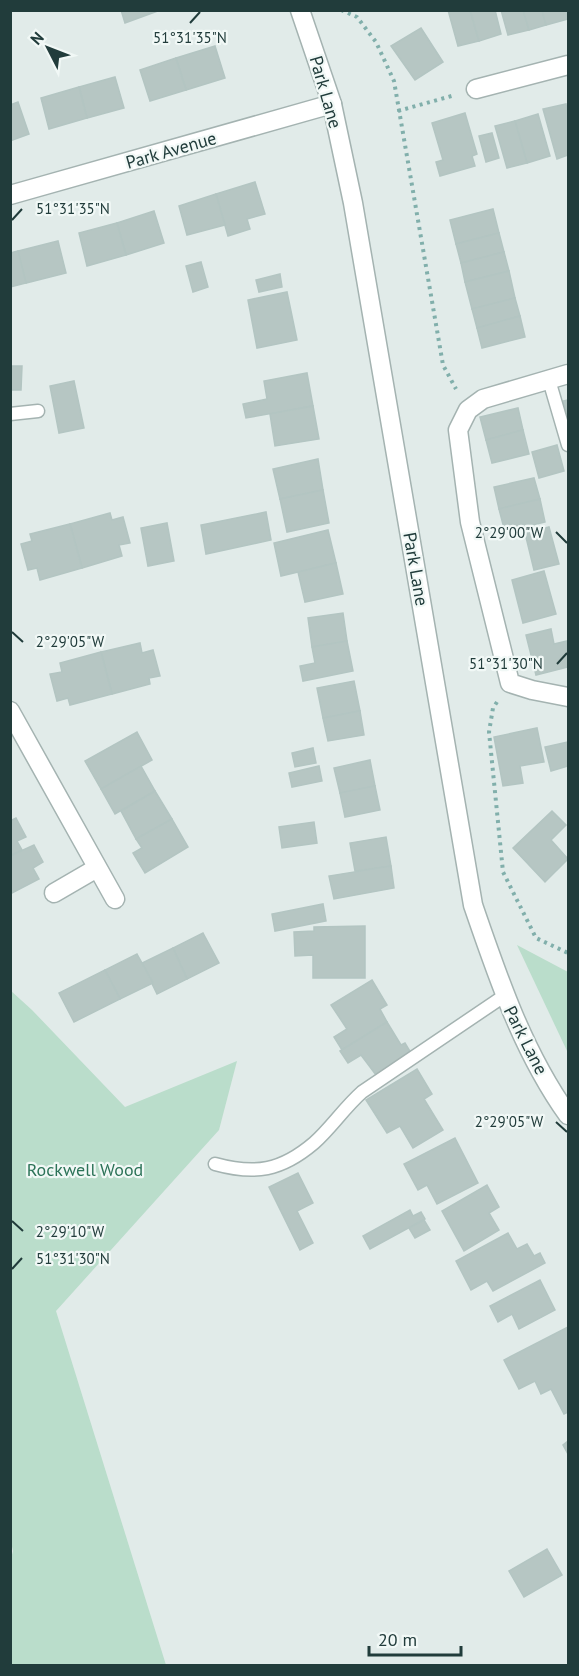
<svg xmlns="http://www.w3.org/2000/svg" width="579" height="1676" viewBox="0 0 579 1676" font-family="'PT Sans',sans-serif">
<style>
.green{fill:#baddcb}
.building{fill:#b6c6c3;stroke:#b3c5c2;stroke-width:1.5}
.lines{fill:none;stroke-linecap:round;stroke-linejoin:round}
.service-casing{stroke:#a4b3b1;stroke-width:15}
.minor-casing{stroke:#a4b3b1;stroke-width:21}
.path{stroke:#81afab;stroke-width:4;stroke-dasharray:3 4.5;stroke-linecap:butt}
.service{stroke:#fff;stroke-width:12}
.minor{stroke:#fff;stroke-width:18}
.ticks{fill:none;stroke:#213c3b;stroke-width:2}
.labels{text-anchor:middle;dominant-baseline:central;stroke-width:4.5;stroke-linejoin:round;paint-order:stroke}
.street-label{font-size:18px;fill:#213c3b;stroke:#f1f8f6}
.park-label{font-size:18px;fill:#2c7358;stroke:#f1f8f6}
.ticks-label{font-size:15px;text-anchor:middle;fill:#213c3b;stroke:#f1f8f6;stroke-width:4.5;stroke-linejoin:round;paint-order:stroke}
</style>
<rect width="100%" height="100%" fill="#e1ebe9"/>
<g class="green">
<polygon points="517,945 568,972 568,1053"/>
<polygon points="10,990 32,1010 125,1107 237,1061 219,1130 56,1311 166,1665 11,1665 10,1562 13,1551 10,1538"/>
</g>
<g class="building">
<polygon points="121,10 157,10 158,11 125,23"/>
<polygon points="448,10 470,10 479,41 458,46"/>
<polygon points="470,10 495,10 501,34 479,41"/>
<polygon points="501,10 523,10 529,30 508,35"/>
<polygon points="523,10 542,10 546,25 529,30"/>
<polygon points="542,10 566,10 568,19 546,25"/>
<polygon points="421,28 443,62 415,80 391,46"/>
<polygon points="215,46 225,78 186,90 176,58"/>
<polygon points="176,58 186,90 150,101 140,70"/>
<polygon points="115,77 124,108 87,118 79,87"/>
<polygon points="79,87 87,118 49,129 41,98"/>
<polygon points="18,102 29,134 10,141 10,105"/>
<polygon points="566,104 568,115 568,155 557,159 543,109"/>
<polygon points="465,113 477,154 472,156 475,166 440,176 436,162 443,160 432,123"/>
<polygon points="538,114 550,156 527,163 515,121"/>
<polygon points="515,121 527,163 507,168 495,126"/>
<polygon points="492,133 499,158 486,162 479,136"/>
<polygon points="255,182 265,214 247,219 250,229 228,236 216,194"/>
<polygon points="216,194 225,225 187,235 179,206"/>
<polygon points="493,209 499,233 456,244 450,220"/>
<polygon points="154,211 164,243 126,255 117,223"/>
<polygon points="117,223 126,255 87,266 79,233"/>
<polygon points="499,233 504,252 461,263 456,244"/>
<polygon points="58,241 66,273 26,283 18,251"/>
<polygon points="18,251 26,283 10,287 10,253"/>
<polygon points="504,252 509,271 465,282 461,263"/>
<polygon points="201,262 208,287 193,292 186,266"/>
<polygon points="509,271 515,298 472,309 465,282"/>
<polygon points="280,274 282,287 259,292 256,280"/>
<polygon points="287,292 297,340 257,348 248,300"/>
<polygon points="515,298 520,316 477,328 472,309"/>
<polygon points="520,316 525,337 482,348 477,328"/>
<polygon points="10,366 22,366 21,390 10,390"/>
<polygon points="307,373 313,406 246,418 243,404 267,399 264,381"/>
<polygon points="74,381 84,428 59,433 50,386"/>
<polygon points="568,400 568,420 563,401"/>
<polygon points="313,406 319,439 275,446 270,414"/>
<polygon points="518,408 523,430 486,440 480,417"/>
<polygon points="523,430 529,454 492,463 486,440"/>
<polygon points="557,445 564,471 539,478 532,452"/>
<polygon points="318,459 323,490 280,499 273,469"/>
<polygon points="534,478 540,499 499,509 494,487"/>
<polygon points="323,490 329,523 287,532 280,499"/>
<polygon points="540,499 545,522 505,532 499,509"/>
<polygon points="266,512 271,540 206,554 201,525"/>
<polygon points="110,513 112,520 123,517 130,543 119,545 122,556 82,568 70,524"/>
<polygon points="167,523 174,561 148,566 141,528"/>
<polygon points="70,524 82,568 40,580 37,568 28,570 21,544 32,541 30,534"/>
<polygon points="549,527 559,564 534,570 525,533"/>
<polygon points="328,530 336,563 281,576 274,543"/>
<polygon points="336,563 343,594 305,602 298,572"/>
<polygon points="544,571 556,614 523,623 512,580"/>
<polygon points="343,613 347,641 312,647 308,618"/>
<polygon points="551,629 554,644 567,641 568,667 536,675 526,635"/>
<polygon points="347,641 353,671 303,681 300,666 315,663 312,647"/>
<polygon points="140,643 142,653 153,650 160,676 149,678 150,684 112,694 101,652"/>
<polygon points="101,652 112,694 70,705 68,698 57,701 50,674 62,672 60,663"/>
<polygon points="354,681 360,711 323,718 317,688"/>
<polygon points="360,711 364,735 328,741 323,718"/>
<polygon points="537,728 544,762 520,766 523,783 503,786 494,737"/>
<polygon points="137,732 152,760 101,789 85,761"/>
<polygon points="568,742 568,766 551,771 545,747"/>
<polygon points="313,748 316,763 295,767 292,753"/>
<polygon points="370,760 375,786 340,793 334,768"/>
<polygon points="141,766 155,791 115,814 101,789"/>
<polygon points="319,766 322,781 292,787 289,773"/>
<polygon points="375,786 380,810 345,817 340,793"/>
<polygon points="155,791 172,819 136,839 121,811"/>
<polygon points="552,811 566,825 551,840 568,859 545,882 513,848"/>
<polygon points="16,818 26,837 17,841 22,850 10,856 10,821"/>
<polygon points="172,819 188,847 145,873 133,853 142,848 136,839"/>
<polygon points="314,822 317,843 282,848 279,827"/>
<polygon points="386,837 391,866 355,871 350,843"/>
<polygon points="34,845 43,862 33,868 39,879 10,894 10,856"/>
<polygon points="391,866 394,888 334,899 329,876"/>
<polygon points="323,904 326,921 275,931 272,914"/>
<polygon points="365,926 365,978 313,978 313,955 295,956 294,932 314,931 314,927"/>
<polygon points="203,933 219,963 187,979 173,948"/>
<polygon points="173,948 187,979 157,994 142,963"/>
<polygon points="137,954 153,983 120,999 105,970"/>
<polygon points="105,970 120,999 74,1022 59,993"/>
<polygon points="372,980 387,1005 380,1009 387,1022 342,1050 334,1037 347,1029 331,1005"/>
<polygon points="387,1022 401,1045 405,1043 411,1053 376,1075 361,1055 348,1063 340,1051"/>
<polygon points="417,1069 432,1094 424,1099 443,1130 413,1148 400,1126 387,1133 366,1100"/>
<polygon points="455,1138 478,1183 437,1204 427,1185 418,1190 404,1164"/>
<polygon points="298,1173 313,1203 297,1211 313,1243 300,1250 269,1187"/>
<polygon points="487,1185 499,1207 489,1213 499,1230 464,1251 442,1211"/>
<polygon points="410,1210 413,1216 421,1212 425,1219 370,1249 363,1236"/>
<polygon points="424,1220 430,1230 415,1238 409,1228"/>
<polygon points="508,1233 517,1249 527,1244 534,1256 540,1253 545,1263 493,1291 487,1281 471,1290 456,1261"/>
<polygon points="540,1280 555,1310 519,1329 512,1314 498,1322 490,1306"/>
<polygon points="568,1327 568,1412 564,1414 551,1389 541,1394 535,1381 519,1389 504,1360"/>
<polygon points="568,1441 568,1454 563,1445"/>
<polygon points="547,1549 562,1575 524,1597 509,1571"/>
</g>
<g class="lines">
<g class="service-casing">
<g id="service">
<polyline points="549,380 568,445"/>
<polyline points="10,414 38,411"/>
<path d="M215,1164c40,11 66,7 99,-21 17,-15 30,-35 48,-51l142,-96"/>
</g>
</g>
<g class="minor-casing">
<g id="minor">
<path d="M300,10l32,94 21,99 120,702c25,73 50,147 95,210"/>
<polyline points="476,89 568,65"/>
<polyline points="10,195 332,104"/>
<polyline points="568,374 483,399 468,410 458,430 470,522 510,683 532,690 568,697"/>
<polyline points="10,711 115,899"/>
<polyline points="54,893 97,868"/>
</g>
</g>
<g class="path">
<polyline points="341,10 357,17 376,42 394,81 443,365 456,389"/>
<polyline points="398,111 455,95"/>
<polyline points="497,702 493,708 489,732 503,872 536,938 568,953"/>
</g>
<use href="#service" class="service"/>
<use href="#minor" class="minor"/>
</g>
<path class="ticks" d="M190,23l10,-11M12,220l10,-11M556,532l11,11M12,632l11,10M557,664l10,-11M556,1122l11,10M12,1221l11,10M12,1269l10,-11"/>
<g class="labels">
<g class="street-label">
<text transform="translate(326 92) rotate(74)">Park Lane</text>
<text transform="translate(171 150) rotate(-16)">Park Avenue</text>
<text transform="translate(416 569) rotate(80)">Park Lane</text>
<text transform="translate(526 1040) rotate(63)">Park Lane</text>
</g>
<g class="park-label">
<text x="85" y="1169">Rockwell Wood</text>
</g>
</g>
<g class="ticks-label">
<text x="190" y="43">51°31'35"N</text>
<text x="73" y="214">51°31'35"N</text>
<text x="509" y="538">2°29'00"W</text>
<text x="70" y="647">2°29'05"W</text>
<text x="506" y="669">51°31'30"N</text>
<text x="509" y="1127">2°29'05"W</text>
<text x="70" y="1237">2°29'10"W</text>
<text x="73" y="1264">51°31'30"N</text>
</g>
<rect width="579" height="1676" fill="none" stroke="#213c3b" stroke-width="24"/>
<g transform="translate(48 48) rotate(312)" stroke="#f1f8f6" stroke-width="4.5" paint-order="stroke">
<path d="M0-4.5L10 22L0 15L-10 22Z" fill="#213c3b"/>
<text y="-9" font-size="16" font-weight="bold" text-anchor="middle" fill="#213c3b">N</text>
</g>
<path d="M369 1646v9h92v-9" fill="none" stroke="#213c3b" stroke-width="3"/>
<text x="378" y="1646" font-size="18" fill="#213c3b" stroke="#f1f8f6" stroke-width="4.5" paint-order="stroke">20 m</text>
</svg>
